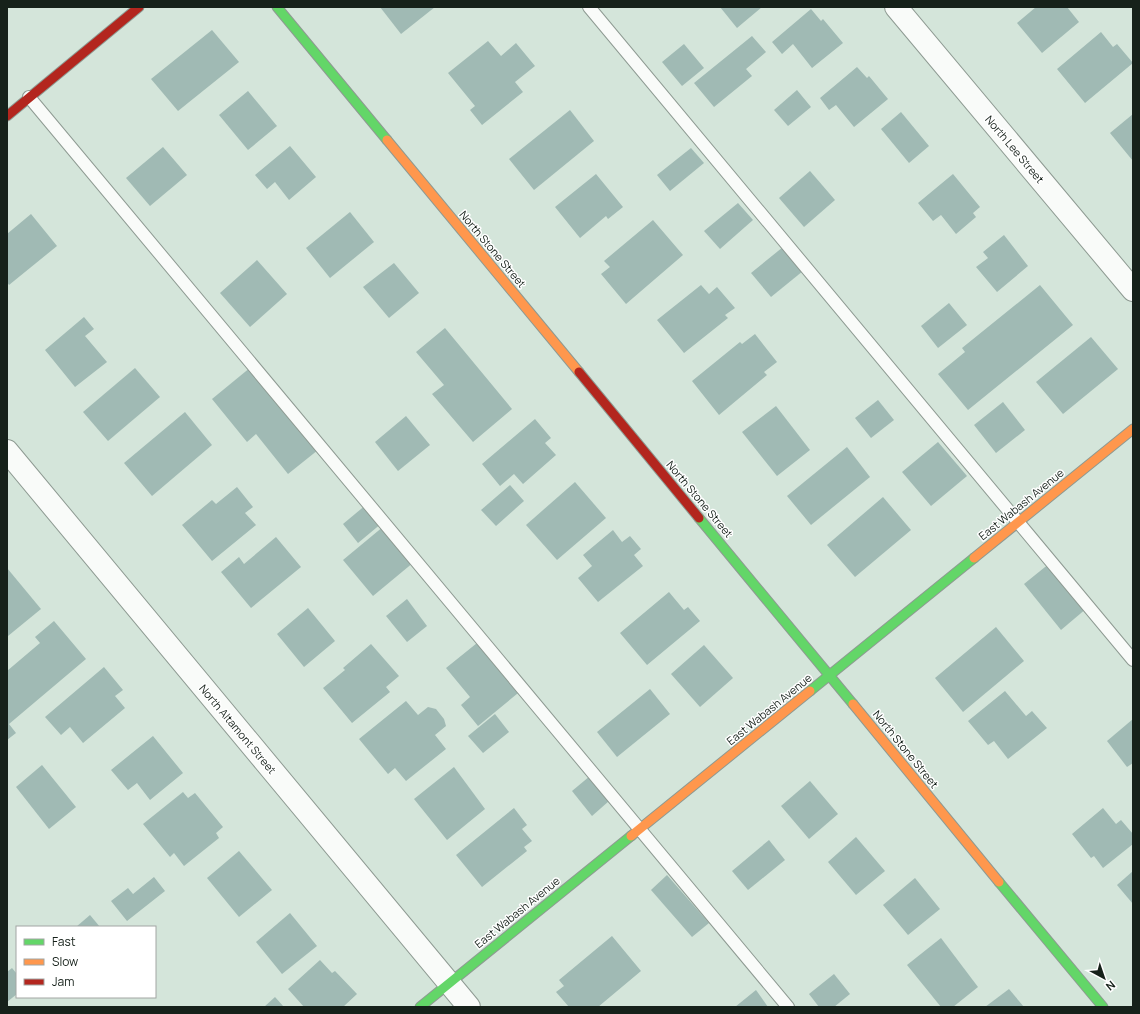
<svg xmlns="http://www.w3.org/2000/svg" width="1140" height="1014" viewBox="0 0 1140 1014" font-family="Manrope,sans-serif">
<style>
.building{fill:#a0bab4}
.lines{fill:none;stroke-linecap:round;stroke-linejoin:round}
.lane-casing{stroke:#8e9a92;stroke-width:14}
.street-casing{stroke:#8e9a92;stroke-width:24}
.fast-casing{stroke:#8e9a92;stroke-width:11}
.slow-casing{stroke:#8e9a92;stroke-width:11}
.jam-casing{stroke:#8e9a92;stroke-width:11}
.lane{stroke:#f9fbf9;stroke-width:12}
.street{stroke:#f9fbf9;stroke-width:22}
.fast{stroke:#63d668;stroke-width:9}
.slow{stroke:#ff974d;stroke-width:9}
.jam{stroke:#b3261e;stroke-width:9}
.labels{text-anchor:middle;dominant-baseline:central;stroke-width:3;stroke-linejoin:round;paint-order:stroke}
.street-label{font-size:11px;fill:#16211a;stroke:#fff}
</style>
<rect width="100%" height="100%" fill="#d4e5da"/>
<g class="building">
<polygon points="380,7 435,7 401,34"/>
<polygon points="720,7 762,7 737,28"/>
<polygon points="1036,7 1067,7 1079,22 1042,53 1017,23"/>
<polygon points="811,9 821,21 823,19 843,43 812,68 793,44 782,54 772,42"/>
<polygon points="212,30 239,62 178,111 151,79"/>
<polygon points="1101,32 1113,47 1117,44 1133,63 1085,103 1057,69"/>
<polygon points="752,36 766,52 746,69 752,76 714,107 694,83"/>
<polygon points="488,41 501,56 516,43 535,66 515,82 523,92 482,125 470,110 475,106 448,73"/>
<polygon points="684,44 704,68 682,86 662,62"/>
<polygon points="857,67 867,78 869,76 888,99 854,127 836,105 829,110 820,98"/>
<polygon points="797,90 811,107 788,126 774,110"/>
<polygon points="248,91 277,126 248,150 219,115"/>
<polygon points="570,110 594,141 534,190 509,159"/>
<polygon points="901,112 929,146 909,163 881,129"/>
<polygon points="1133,114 1133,161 1110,133"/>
<polygon points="290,146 316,177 289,200 275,182 267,189 255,175"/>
<polygon points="163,147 187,175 150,206 126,178"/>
<polygon points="691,148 704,163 670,191 657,175"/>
<polygon points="810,171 835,200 804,227 779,198"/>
<polygon points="596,174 623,207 608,219 606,216 580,238 555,207"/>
<polygon points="953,174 980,207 973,213 976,217 956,234 941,215 933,221 918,203"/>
<polygon points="738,203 753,220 720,249 704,231"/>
<polygon points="350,212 374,242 330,278 306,248"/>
<polygon points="31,214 57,246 9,285 7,282 7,234"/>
<polygon points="653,220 683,255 626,304 601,274 610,267 604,261"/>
<polygon points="1004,235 1028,266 997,292 976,267 988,258 983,252"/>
<polygon points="783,247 803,271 771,297 751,273"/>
<polygon points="257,260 287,294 250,327 220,293"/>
<polygon points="394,263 419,293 389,318 363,287"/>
<polygon points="701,285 709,294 717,287 735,308 725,315 728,318 684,353 657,320"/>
<polygon points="1040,285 1073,325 968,410 938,374 965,352 962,348"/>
<polygon points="949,303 967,325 938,348 921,326"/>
<polygon points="84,317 94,329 85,336 107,362 75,387 45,350"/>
<polygon points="445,328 512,409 473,442 432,394 444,385 416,352"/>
<polygon points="755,334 777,362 764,372 767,375 719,415 692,381 740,342 742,344"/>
<polygon points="1091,337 1118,369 1063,414 1036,382"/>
<polygon points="251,367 318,450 288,474 256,434 247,442 212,399"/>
<polygon points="135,368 160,397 108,441 83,412"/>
<polygon points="878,400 894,420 871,438 855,418"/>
<polygon points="1003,402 1025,430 996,453 974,425"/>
<polygon points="776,406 810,450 777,476 742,432"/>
<polygon points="185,412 212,445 152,496 124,463"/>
<polygon points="406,416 430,445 398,471 375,442"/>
<polygon points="535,419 551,438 545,443 556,455 523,484 514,474 500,486 482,464"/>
<polygon points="938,442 967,476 931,506 902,472"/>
<polygon points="847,447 870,477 811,525 787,496"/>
<polygon points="575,482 606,518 557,560 526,525"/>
<polygon points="510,485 524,501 496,526 481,510"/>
<polygon points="237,487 253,507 245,513 256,525 212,561 182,525 212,500 216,504"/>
<polygon points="883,497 911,530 855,577 827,545"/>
<polygon points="367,504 382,523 358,543 343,524"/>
<polygon points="384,526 414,562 373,596 343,560"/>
<polygon points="613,530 622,542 630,536 641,549 634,555 643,566 598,602 578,578 592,566 583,555"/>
<polygon points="276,537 301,567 251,608 221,572 239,557 244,564"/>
<polygon points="1050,563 1087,608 1061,630 1024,584"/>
<polygon points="7,568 41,609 8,636 7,635"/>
<polygon points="669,592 684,610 688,607 700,621 647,665 620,633"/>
<polygon points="407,599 427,626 407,642 386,616"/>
<polygon points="308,608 335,641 304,667 277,634"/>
<polygon points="54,621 86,659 9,724 16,733 7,740 7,671 40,643 35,637"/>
<polygon points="996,627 1024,661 963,712 935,678"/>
<polygon points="482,639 523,689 478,726 461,705 470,697 446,668"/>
<polygon points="371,644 399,676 386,687 390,692 352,723 323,688 345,670 343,668"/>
<polygon points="704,645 733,678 700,707 671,674"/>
<polygon points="104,667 123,690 115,696 125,708 83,743 70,727 61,735 45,717"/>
<polygon points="650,689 670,714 617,757 597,732"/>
<polygon points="1005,691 1026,716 1032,711 1047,728 1008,759 994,741 988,745 968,721"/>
<polygon points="406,701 418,715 428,707 436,709 444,719 446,726 435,735 446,749 406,781 395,768 388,774 359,739"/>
<polygon points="495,714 509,732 483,753 468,736"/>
<polygon points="1133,719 1133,763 1127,767 1107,741"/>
<polygon points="153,736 183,773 150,800 137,783 128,790 111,770"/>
<polygon points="42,765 76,807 49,829 16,787"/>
<polygon points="454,767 485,809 447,840 414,799"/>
<polygon points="590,776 609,801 592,816 572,791"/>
<polygon points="810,781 838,814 809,839 781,806"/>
<polygon points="183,792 188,798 195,793 223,827 216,833 219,838 184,866 174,853 170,857 143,824"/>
<polygon points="514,808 527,825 522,829 532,841 524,847 527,851 482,887 456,855"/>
<polygon points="1103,808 1116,824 1121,820 1133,834 1133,844 1103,868 1094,856 1091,858 1072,834"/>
<polygon points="856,837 885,871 856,895 828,862"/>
<polygon points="769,840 785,860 748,890 732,871"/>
<polygon points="239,851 272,890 239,917 207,878"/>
<polygon points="1133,871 1133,904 1117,885"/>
<polygon points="667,875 709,923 692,937 651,890"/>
<polygon points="154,877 165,891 127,921 111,901 128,888 133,894"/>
<polygon points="915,878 940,909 908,935 883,905"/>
<polygon points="290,913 317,946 282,974 256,942"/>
<polygon points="90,915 100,927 76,927"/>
<polygon points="612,936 641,971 598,1007 569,1007 556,992 564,986 559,980"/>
<polygon points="941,938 978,987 953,1007 941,1007 907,965"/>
<polygon points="320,960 332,973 335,971 357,994 343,1007 304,1007 288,989"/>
<polygon points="12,968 17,974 17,994 7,1002 7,972"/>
<polygon points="834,974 850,994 834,1007 819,1007 809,994"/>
<polygon points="1009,989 1024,1007 985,1007"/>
<polygon points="756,990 768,1007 735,1007"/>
<polygon points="275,997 284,1007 264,1007"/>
</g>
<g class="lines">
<g class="lane-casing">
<g id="lane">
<polyline points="589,7 1133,660"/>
<polyline points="29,97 788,1007"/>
</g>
</g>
<g class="street-casing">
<g id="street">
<polyline points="896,7 1133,290"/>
<polyline points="7,451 469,1007"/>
</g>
</g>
<g class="fast-casing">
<g id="fast">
<polyline points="277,7 387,140"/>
<polyline points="699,518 853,704"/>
<polyline points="810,691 974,558"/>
<polyline points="999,882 1103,1007"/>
<polyline points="420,1007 631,836"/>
</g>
</g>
<g class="slow-casing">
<g id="slow">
<polyline points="387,140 579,372"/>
<polyline points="974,558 1133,429"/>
<polyline points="853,704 999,882"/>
<polyline points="631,836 810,691"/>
</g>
</g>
<g class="jam-casing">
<g id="jam">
<polyline points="7,116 139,7"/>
<polyline points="579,372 699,518"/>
</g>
</g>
<use href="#lane" class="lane"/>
<use href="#street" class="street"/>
<use href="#fast" class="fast"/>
<use href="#slow" class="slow"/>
<use href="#jam" class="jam"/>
</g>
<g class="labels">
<g class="street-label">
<text transform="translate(1015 149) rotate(50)">North Lee Street</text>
<text transform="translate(493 249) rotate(50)">North Stone Street</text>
<text transform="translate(700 499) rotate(50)">North Stone Street</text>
<text transform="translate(1021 504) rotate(-39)">East Wabash Avenue</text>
<text transform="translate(769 709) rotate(-39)">East Wabash Avenue</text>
<text transform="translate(238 729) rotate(50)">North Altamont Street</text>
<text transform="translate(906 749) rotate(51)">North Stone Street</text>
<text transform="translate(517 912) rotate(-39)">East Wabash Avenue</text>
</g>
</g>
<rect width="1140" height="1014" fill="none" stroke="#16211a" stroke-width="16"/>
<rect x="16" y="926" width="140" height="72" fill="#ffffff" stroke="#a2a6a3"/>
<rect x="24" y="939" width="20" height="6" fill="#63d668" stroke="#a2a6a3"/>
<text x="52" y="946" font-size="12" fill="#16211a">Fast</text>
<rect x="24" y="959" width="20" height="6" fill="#ff974d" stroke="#a2a6a3"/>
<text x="52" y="966" font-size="12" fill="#16211a">Slow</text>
<rect x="24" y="979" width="20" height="6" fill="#b3261e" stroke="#a2a6a3"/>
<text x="52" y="986" font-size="12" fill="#16211a">Jam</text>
<g transform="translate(1104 978) rotate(140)" stroke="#ffffff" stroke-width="3" paint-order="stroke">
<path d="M0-3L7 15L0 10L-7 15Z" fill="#16211a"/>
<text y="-6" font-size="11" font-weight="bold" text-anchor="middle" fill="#16211a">N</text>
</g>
</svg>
